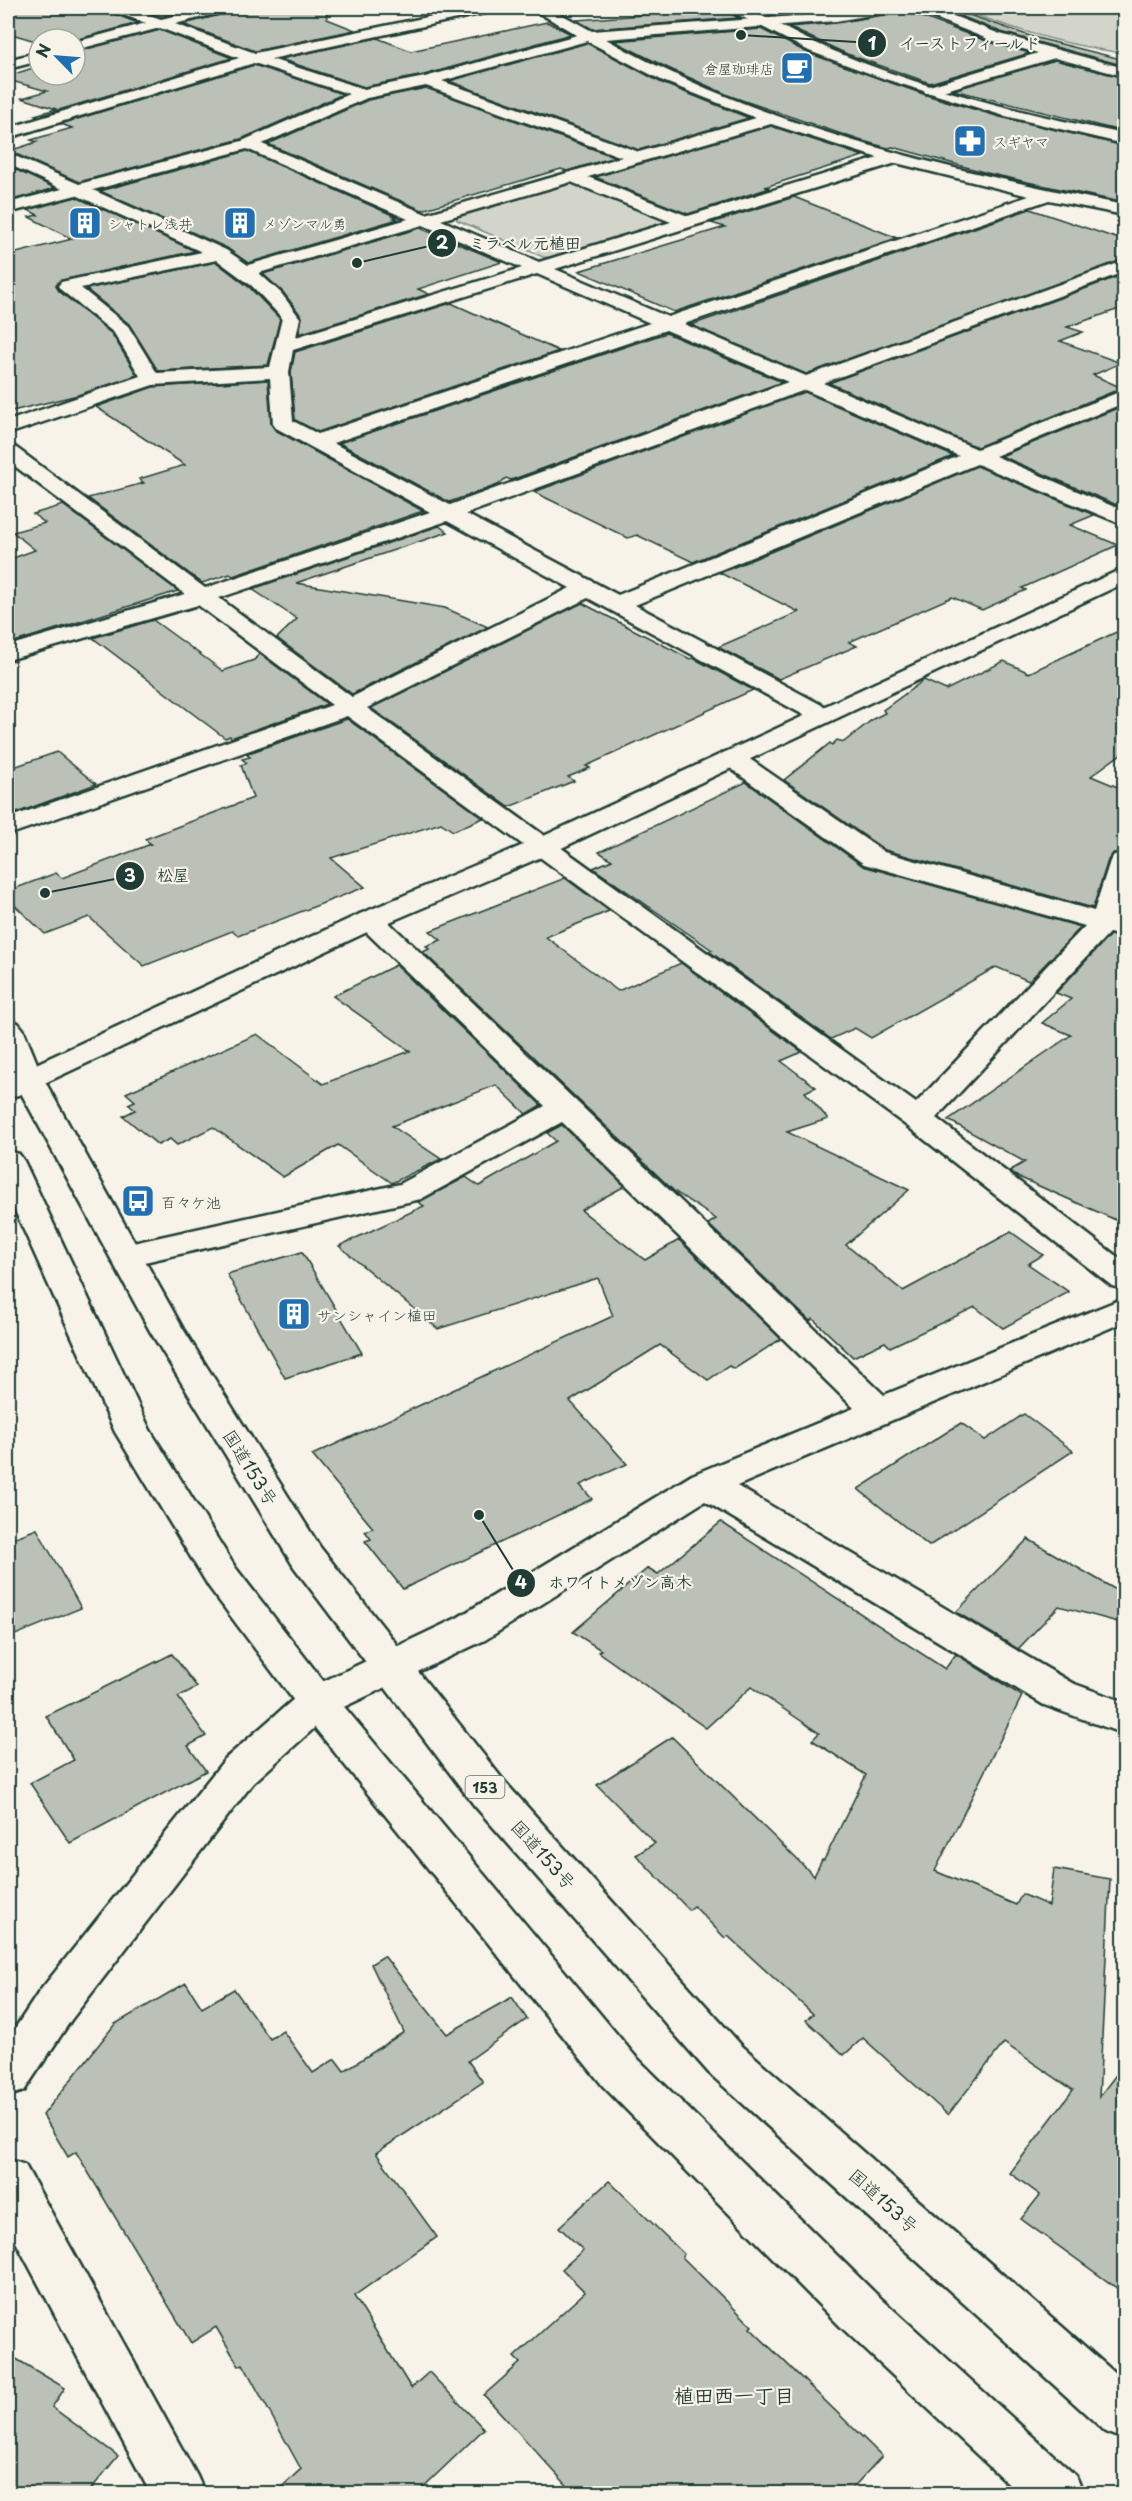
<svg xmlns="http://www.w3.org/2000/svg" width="1132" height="2501" viewBox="0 0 1132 2501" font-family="'Playpen Sans','Klee One',sans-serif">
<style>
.green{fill:#d3d5ca;stroke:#79897f;stroke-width:1.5}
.building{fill:#bbc1b6;stroke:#1f3d34;stroke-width:1.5}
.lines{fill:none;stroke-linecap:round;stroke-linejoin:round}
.minor-casing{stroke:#1f3d34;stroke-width:5}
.tertiary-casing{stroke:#1f3d34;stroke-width:5}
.trunk-casing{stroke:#1f3d34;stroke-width:5}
.minor{fill:#f7f3e8;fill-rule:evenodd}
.tertiary{fill:#f7f3e8;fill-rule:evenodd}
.trunk{fill:#f7f3e8;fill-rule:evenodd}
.labels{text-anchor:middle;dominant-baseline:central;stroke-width:4.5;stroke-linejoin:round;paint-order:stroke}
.far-poi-label{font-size:14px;fill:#1f3d34;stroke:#f7f3e8;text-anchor:start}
.shield{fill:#f7f3e8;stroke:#60746a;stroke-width:1.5}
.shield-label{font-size:14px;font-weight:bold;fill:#1f3d34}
.poi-label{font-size:15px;fill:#1f3d34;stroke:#f7f3e8;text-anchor:start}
.near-street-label{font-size:18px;fill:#1f3d34;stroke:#f7f3e8}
.near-neighbourhood-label{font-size:20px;font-weight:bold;fill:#1f3d34;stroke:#f7f3e8}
.leader{fill:none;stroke:#1f3d34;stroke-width:2}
.callout-dot{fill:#1f3d34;stroke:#f7f3e8;stroke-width:2}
.mark-label{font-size:18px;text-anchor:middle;font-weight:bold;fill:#fff}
.callout-label{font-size:16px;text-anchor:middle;font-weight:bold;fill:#1f3d34;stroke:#f7f3e8;stroke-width:4.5;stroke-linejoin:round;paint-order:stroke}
</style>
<rect width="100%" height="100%" fill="#f7f3e8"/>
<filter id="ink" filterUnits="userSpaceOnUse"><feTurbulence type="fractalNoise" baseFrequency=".0167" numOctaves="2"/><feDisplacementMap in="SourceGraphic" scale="12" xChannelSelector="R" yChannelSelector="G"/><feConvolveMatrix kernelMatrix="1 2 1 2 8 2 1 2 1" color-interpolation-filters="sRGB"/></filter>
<g filter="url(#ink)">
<g class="green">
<path d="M983,8h141v45c-56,-7 -106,-22 -159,-42z"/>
<polygon points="570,184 583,184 670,219 668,223 556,258 543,257 457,220 457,216"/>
</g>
<g class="building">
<polygon points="8,8 108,8 111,13 138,23 75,40 39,39 39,42 8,33"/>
<polygon points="134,8 199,8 161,17"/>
<polygon points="231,8 326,8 327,19 355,30 255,51 183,24 228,13"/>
<polygon points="744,8 820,8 828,11 767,16"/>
<polygon points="949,8 1033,37 1125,60 1125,66 1001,32 945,10"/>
<polygon points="723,9 739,18 592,29 576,20"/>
<polygon points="906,11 989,42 1030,53 930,83 847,54 788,27 836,23"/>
<polygon points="547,22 571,34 424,75 364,87 280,59 377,38 411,51"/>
<polygon points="761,29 808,53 926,95 1000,117 1125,146 1125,203 991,174 893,147 888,148 859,140 730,96 668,68 614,41"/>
<polygon points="160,30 232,58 39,116 35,115 56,109 22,98 47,91 8,80 8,76 39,66 39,75 75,75 75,56 79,55 75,52"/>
<polygon points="587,43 662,83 749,118 639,150 449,81"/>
<polygon points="1055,60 1125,78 1125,132 953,90"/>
<polygon points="254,65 343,94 241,139 79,182 9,151 37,142 31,140 72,128 61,124"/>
<polygon points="426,88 615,157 567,171 561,169 422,210 268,144 368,100"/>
<polygon points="771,126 863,156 765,187 770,188 688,214 595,177"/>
<polygon points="247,151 397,217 394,218 398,219 248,263 227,248 100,191"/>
<polygon points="8,166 55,188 9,201"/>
<polygon points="76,197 195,251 59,281 56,286 59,291 112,334 137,375 78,395 8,412 8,255 72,239 29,217 38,215 28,210"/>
<polygon points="794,197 897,238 674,312 579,271 725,227 711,223"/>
<polygon points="1030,209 1125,241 1125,259 806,374 691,325"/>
<polygon points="420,228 502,262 418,289 429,294 299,334 302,317 283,292 263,274"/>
<polygon points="216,262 250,288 280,319 268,365 158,371 129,324 86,289"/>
<polygon points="1125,274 1125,307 1067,327 1083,332 1060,341 1121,363 1093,375 1122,388 977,447 829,383"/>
<polygon points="451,303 559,351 318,432 295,420 291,372 295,352"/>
<polygon points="666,333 782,382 511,480 506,478 498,485 449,502 339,443"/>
<polygon points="268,380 271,424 275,430 423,511 233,576 230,574 202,583 88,498 144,483 139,479 185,465 96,407 153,387"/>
<polygon points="805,392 953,456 693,562 637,535 628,538 534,492"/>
<polygon points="1125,405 1125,502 1117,505 1001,456"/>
<polygon points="977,466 1094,515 1070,525 1118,545 1022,588 1026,590 982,610 952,597 849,642 857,646 779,679 718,647 799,612 720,573"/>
<polygon points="63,505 178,591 8,644 8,560 35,550 13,532 45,523 33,514"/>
<polygon points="439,526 448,532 296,583 445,608 488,627 352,694 277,638 297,619 252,589"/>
<polygon points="582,603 690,659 693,658 753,690 586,766 590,768 568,777 574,781 509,807 371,708"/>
<polygon points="153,620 223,671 254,660 260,654 327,704 231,738 230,736 225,738 93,638"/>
<polygon points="1125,628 1125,751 1091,776 1125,790 1125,851 1114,853 1108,860 1093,908 885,850 784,780 830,743 832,745 837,740 844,742 873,719 885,713 883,710 924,680 946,690 1004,661 1029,673"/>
<polygon points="347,719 483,818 453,831 441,823 331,858 365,887 238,936 232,931 144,966 89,917 45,934 8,899 8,891 56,873 62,878 151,844 145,839 253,798 241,765 247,763 242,759 250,757 246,754"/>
<polygon points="57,752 96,784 8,816 8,769"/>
<polygon points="746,782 863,866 1081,927 1029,981 996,967 871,1038 855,1028 831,1039 709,951 712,950 593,868 612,860 599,852"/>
<polygon points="565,878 609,911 546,937 618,991 681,963 802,1052 781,1061 816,1087 805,1092 828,1119 787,1132 909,1190 846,1245 903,1291 1011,1232 1043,1255 1028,1264 1069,1292 1003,1328 975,1307 890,1347 885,1342 853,1357 813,1319 810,1321 708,1224 716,1219 674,1191 423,952 429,949 426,946 441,940 430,931"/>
<polygon points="1110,935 1125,938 1125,1224 1014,1175 1009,1171 1025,1162 948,1120 1071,1035 1042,1023 1071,999 1056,993"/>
<polygon points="396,965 541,1105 526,1114 496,1085 392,1126 441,1159 392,1183 338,1145 283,1177 213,1127 177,1145 170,1139 158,1145 123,1116 135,1110 128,1104 135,1101 126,1093 257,1034 323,1084 410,1051 333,996"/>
<polygon points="562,1125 625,1186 581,1210 645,1260 679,1240 781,1339 734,1369 729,1366 708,1380 660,1345 570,1401 627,1464 580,1485 592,1499 403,1589 365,1541 371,1539 365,1531 373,1528 312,1455 613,1316 598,1278 438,1329 339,1246 424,1206 418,1202 466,1177 479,1186 556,1141 547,1133"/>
<polygon points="302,1252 362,1353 285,1378 227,1274"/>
<polygon points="1024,1414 1073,1451 929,1546 858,1489 961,1423 985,1440"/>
<polygon points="721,1522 945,1669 956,1654 1022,1696 935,1871 1016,1905 1022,1894 1049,1906 1054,1869 1110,1879 1099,2097 1125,2063 1125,2294 1021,2219 1040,2195 1010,2173 1073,2090 1004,2043 948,2115 863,2038 844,2055 806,2020 813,2014 728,1936 725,1938 694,1906 689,1910 636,1855 655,1843 597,1785 672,1737 814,1876 822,1860 824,1860 866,1775 812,1740 819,1733 751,1687 706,1728 598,1652 601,1650 573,1632 648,1568 658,1574"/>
<polygon points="37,1529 81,1608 8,1638 8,1540"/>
<polygon points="1028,1539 1125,1595 1125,1624 1059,1606 1018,1649 956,1612"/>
<polygon points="172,1654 197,1687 178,1697 206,1736 188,1746 206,1771 70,1843 30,1783 74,1760 46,1716"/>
<polygon points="384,1956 447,2034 512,1997 527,2019 468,2061 483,2082 376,2153 437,2237 354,2296 411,2388 429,2372 484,2429 417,2493 275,2493 301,2469 243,2364 239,2366 216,2327 191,2343 76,2152 68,2157 43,2115 115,2024 186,1983 202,2008 234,1989 270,2039 283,2031 313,2073 335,2059 344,2071 404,2032 371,1964"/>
<polygon points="609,2181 684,2254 682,2257 752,2326 750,2328 882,2456 848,2493 574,2493 484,2395 520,2363 514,2357 585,2292 562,2269 583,2250 559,2227"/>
<polygon points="8,2354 65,2388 52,2407 118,2456 88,2493 8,2493"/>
</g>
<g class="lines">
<g class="minor-casing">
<g id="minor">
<path d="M110,8h19l32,11 46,-11h22l-2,3 -52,13 80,29 216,-45h25l-7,4 -218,47 93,30 61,-12 152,-42 -41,-24 -2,-3h16l42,23 244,-18 30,-5h29l-2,3 -5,1 -52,9 -230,18c160,90 340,130 518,166v10l-75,-15 -365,124 122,52 318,-115v11l-301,111 154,66 147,-59v13l-129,53 129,55v14l-147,-61 -342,141 196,105 3,5 -3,5 -9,2 -9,-2 -225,-122 -221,110 549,395 169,-177 -221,-62 -141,-101 -4,-5 4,-5 9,-3 9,3 143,99 210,59 16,-50 4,-6 10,-2v49l-5,16 5,1v17l-15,-3 -173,185 188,144v27l-12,-3 -205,-160 -560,-410 -339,119v-17l324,-113 -134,-100 -190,55v-14l177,-52 -177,-133v-16l7,2 190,141 225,-76 -154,-84 -3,-4 -3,-46 -117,7 -145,49v-13l132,-45 -26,-43 -53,-43 -3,-4 3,-4 141,-30 -126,-57 -68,18v-10l54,-14 -54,-25v-11l71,31 163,-43 107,-47 -95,-31 -246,75v-10l231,-70 -79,-30 -85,22v-8l71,-19 -34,-12zM587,41l76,40 93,37 -117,34 -197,-71zM426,86l196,71 -196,57 -164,-70 105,-46zM771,124l107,34 -190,58 -100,-39zM247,149l161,70 -160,46 -22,-15 -133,-60zM896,163l133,33 -361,121 -113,-48zM571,182l100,40 -132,40 -98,-42zM423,225l99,43 -226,69 4,-19 -19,-25 -22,-20zM217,260l35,26 30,32 -12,49 -113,6 -29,-47 -47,-38zM537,274l113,49 -332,111 -25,-13 -4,-49 4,-22zM666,330l122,52 -338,123 -117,-62zM805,390l154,66 -341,139 -152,-81zM447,521l123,67 -218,109 -133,-99z"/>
<polygon points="915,8 933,8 1000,34 1124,68 1124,76 1055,58 936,93 926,93 923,90 926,87 1038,53 990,40 917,11"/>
<polygon points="39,52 39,61 8,69 8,60"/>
<polygon points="370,912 380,914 884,1395 1124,1298 1124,1322 737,1486 1072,1683 1124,1702 1124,1734 1044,1705 705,1501 485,1640 331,1713 317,1718 303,1713 297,1702 303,1691 457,1618 692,1475 854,1408 562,1122 421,1199 127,1266 115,1263 110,1255 115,1247 400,1184 545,1106 360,926 356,920 360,914"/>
<polygon points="8,2159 25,2165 197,2476 205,2494 151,2494 8,2227"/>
</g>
</g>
<g class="tertiary-casing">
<g id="tertiary">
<path d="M725,8c28,-3 58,21 84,32 99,46 209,72 315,94v10l-123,-29 -116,-36 -76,-28z"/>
<polygon points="1124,568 1124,583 553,852 380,926 19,1095 8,1097 8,1077 360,914 535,840"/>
<polygon points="317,1686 331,1691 337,1702 331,1713 253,1783 71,2020 24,2091 8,2096 8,2039 39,1992 225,1759 303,1691"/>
</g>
</g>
<g class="trunk-casing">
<g id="trunk">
<polygon points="8,1020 18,1023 23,1029 43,1078 183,1329 320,1547 504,1781 741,2045 1124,2381 1124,2439 1106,2432 709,2073 474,1805 294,1567 150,1331 13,1078 8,1065"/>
<polygon points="8,1151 19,1154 24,1161 150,1430 235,1567 331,1691 635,2056 874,2292 1076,2476 1084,2494 1019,2494 840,2326 603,2086 303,1713 209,1587 115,1432 8,1195"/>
</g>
</g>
<use href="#minor" class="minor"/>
<use href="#tertiary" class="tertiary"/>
<use href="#trunk" class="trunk"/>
</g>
</g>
<defs>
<g id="cafe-square" transform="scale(1.725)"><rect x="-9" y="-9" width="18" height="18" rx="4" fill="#1f6fb2" stroke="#f7f3e8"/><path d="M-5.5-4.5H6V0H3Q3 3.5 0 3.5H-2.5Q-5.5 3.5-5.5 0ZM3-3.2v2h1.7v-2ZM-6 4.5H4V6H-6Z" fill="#fff"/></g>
<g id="pharmacy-square" transform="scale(1.725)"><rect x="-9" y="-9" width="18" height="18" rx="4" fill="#1f6fb2" stroke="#f7f3e8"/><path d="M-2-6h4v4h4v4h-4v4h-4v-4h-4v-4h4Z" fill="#fff"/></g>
<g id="building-square" transform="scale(1.725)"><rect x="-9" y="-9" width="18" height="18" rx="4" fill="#1f6fb2" stroke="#f7f3e8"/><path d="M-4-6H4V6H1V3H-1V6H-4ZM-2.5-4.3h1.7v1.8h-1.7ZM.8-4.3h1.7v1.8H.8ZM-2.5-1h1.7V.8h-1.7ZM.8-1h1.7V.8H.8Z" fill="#fff"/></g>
<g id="bus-square" transform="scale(1.725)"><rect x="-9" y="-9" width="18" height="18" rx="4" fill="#1f6fb2" stroke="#f7f3e8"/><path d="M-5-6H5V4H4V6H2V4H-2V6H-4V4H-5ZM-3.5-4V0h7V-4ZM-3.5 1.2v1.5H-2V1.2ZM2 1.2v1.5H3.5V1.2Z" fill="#fff"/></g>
</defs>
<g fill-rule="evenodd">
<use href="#cafe-square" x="797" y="68"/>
<use href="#pharmacy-square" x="970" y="141"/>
<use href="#building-square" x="85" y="223"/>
<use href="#building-square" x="240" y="223"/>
<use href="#bus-square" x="138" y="1201"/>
<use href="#building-square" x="294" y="1314"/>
</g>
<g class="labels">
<g class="far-poi-label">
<text x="774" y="68" text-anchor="end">倉屋珈琲店</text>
<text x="993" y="141">スギヤマ</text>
<text x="108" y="223">シャトレ浅井</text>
<text x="263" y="223">メゾンマル勇</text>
</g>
<rect class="shield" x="465.5" y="1776" width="39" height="22" rx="4.5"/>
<g class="shield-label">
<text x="485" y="1787">153</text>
</g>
<g class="poi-label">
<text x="161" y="1201">百々ケ池</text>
<text x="317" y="1314">サンシャイン植田</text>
</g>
<g class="near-street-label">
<text transform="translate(251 1467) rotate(58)">国道153号</text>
<text transform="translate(544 1854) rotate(48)">国道153号</text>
<text transform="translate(884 2200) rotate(42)">国道153号</text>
</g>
<g class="near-neighbourhood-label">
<text x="734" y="2395">植田西一丁目</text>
</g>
</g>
<path class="leader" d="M741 35L872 43M357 263L442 243M45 893L130 876M479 1515L521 1583"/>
<g class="callout-dot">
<circle cx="741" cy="35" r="6"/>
<circle cx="357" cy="263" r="6"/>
<circle cx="45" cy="893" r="6"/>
<circle cx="479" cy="1515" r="6"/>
<circle cx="872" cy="43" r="15"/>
<circle cx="442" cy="243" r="15"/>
<circle cx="130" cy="876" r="15"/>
<circle cx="521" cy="1583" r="15"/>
</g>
<g class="mark-label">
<text x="872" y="50">1</text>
<text x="442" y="249">2</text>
<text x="130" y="882">3</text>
<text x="521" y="1589">4</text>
</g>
<g class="callout-label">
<text x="970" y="49">イーストフィールド</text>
<text x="525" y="249">ミラベル元植田</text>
<text x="173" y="881">松屋</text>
<text x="620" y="1588">ホワイトメゾン高木</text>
</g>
<rect width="1132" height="2501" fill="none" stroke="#f7f3e8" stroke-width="30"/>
<rect x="15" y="15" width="1102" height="2471" fill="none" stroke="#1f3d34" stroke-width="2" filter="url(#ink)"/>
<g transform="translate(57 57) rotate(295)"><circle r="28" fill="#f7f3e8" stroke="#a1aaa0" stroke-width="1.5"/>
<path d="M0-4.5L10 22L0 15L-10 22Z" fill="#1f6fb2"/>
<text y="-9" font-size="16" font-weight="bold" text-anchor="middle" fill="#1f3d34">N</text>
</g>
</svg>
